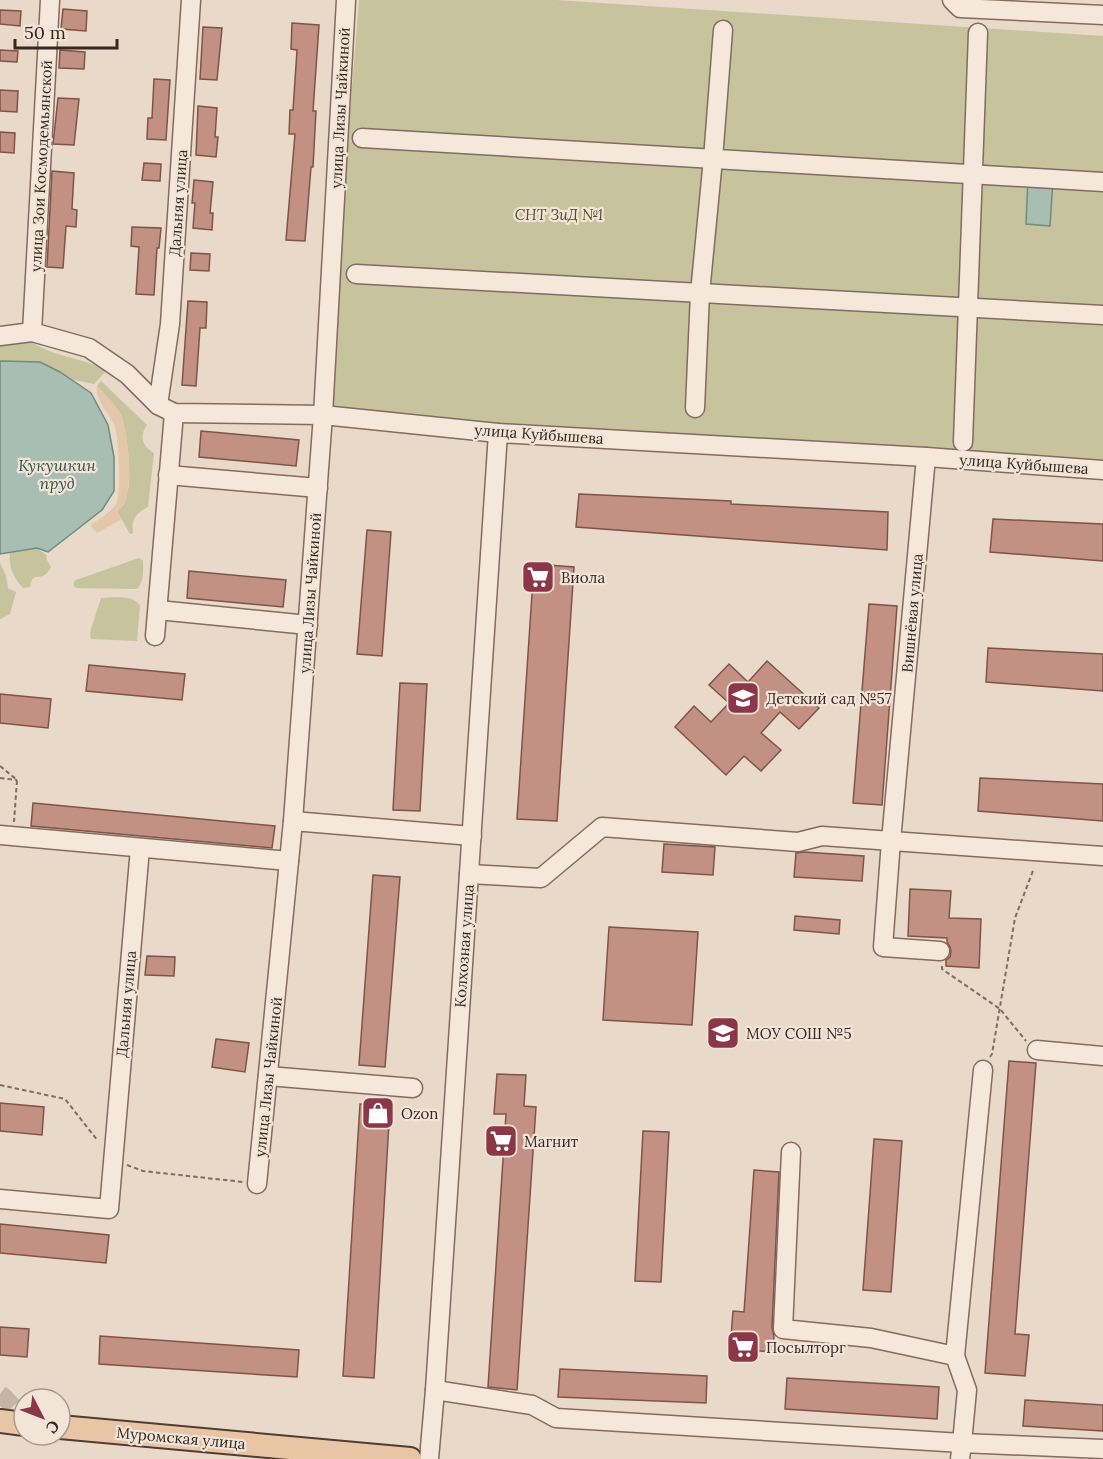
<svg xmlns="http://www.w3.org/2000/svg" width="1103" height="1459" viewBox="0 0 1103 1459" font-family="Lora,serif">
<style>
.green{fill:#c6c39d}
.sand{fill:#e2c7a9}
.water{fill:#a9beb3;stroke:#708b7f;stroke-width:1.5}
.building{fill:#c39183;stroke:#805348;stroke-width:1.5}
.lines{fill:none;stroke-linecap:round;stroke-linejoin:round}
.minor-tunnel{stroke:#c5b5a7;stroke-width:18;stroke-dasharray:18 9;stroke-linecap:butt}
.minor-casing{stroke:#836b5f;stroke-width:21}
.major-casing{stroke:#523b33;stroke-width:26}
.path{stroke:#836b5f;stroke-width:2;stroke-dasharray:4.5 3;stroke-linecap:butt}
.minor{stroke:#f5e8db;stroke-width:18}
.major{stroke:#e8c6a5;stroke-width:22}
.labels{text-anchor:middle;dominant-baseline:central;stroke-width:4.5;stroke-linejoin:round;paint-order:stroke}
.street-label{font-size:15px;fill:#362721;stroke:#f2e5d7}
.park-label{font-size:15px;font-style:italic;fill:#4e502a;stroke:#f2e5d7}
.poi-label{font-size:15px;fill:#362721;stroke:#f2e5d7;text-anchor:start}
.water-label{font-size:16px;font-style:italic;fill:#32534b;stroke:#f2e5d7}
</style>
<rect width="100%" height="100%" fill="#e9d9c8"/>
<g class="green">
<polygon points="359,0 556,0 1103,36 1103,460 326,414"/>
<path d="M30,342c10,5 20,10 31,13 16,5 31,7 45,16l-12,13 -20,-4 -34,-18 -40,-1v-17z"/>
<path d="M101,381l46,44c-8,11 -5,21 7,28l-6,54c-12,6 -17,12 -15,26l-3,1 -13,-23c3,-7 9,-14 11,-21 4,-13 -1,-62 -7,-75 -6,-11 -16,-20 -24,-29z"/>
<path d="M37,548l9,7 1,5 4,7c-4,7 -7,10 -16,10l-3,2 -2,8 -7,1c-9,-10 -15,-21 -13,-35z"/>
<path d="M139,558l4,3c0,10 1,21 -6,28l-61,-1 -2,-2v-4l2,-2z"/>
<polygon points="0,563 6,576 8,588 16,592 10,614 0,619"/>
<path d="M101,598c13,0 32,-4 39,8l-3,35 -46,-2 -1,-5 1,-5z"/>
</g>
<path class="sand" d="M97,386c8,9 19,18 24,30 8,17 12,72 3,89 -2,3 -4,4 -7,6l5,8 -25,14 -7,-8c8,-5 21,-13 26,-21 6,-11 3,-67 -2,-80 -6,-12 -19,-24 -17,-38z"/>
<g class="water">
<polygon points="1028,178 1053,179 1050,226 1026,224"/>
<polygon points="0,361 40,362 60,372 91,393 108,425 114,457 114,491 102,510 48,552 37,548 0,554"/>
</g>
<g class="building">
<polygon points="63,9 87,11 86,31 61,29"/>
<polygon points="0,10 21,11 20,26 0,24"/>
<polygon points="292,23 319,25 313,111 316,111 313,167 311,167 305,241 286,240 295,134 289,134 290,110 293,110 297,50 291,49"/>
<polygon points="203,27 222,28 217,80 200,79"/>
<polygon points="0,50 18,51 17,62 0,61"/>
<polygon points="60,50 85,52 84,69 59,68"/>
<polygon points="154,79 170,80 166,140 147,139 148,118 152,118"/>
<polygon points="0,90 18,91 17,112 0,111"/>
<polygon points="58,98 79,99 74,145 53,144"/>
<polygon points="198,106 217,108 215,137 218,137 216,157 196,155"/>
<polygon points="0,132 15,133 14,153 0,152"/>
<polygon points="144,163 161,164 160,181 142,180"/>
<polygon points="52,171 74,173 72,209 77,210 76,227 66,226 63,268 47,267"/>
<polygon points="194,180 213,182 210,213 213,213 212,230 193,228 195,203 192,203"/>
<polygon points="132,227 161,228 159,248 157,248 154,295 136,294 139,247 131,246"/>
<polygon points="191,253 210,254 209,271 190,270"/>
<polygon points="188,301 207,302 206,328 200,328 196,386 182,385"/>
<polygon points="201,431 299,440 296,466 199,457"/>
<polygon points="579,494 731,501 731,504 888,512 887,550 576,527"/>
<polygon points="993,519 1103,524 1103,561 990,552"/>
<polygon points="367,530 391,532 382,656 357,654"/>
<polygon points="534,564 574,567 557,821 517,819"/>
<polygon points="189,571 286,580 283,607 187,598"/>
<polygon points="869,604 897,606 882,805 853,803"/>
<polygon points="988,648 1103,654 1103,691 986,682"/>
<polygon points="767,661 819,708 799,729 780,712 761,733 781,750 761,771 744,756 726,775 675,727 694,706 711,722 729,703 709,685 729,664 748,682"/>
<polygon points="89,665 185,674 182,700 86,691"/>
<polygon points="400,683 427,684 420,811 393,810"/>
<polygon points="0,694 51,699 48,728 0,723"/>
<polygon points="980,778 1103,784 1103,821 978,811"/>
<polygon points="33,803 275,826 272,848 31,826"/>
<polygon points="664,844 715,847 713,875 662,872"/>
<polygon points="804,852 864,856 862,881 794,877 796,853"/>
<polygon points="373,875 400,877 385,1067 359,1065"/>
<polygon points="910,889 951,891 949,918 981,919 979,968 946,966 946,960 950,957 951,951 950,947 947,942 947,938 908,936"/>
<polygon points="795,916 840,920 839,934 794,930"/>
<polygon points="609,927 698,932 692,1025 603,1020"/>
<polygon points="147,956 175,957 174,976 145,975"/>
<polygon points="216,1039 249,1043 245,1072 212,1067"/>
<polygon points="1009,1061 1036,1063 1015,1334 1029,1335 1025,1376 985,1373"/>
<polygon points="497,1074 526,1075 524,1106 536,1107 517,1390 488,1387 506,1114 494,1114"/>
<polygon points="0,1103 44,1107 42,1135 0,1131"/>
<polygon points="360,1104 390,1106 374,1378 343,1376"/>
<polygon points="643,1131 669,1132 661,1282 635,1281"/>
<polygon points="874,1139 902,1141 891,1292 863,1290"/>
<polygon points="754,1170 779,1172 772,1328 774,1336 773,1352 730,1349 733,1311 744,1312"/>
<polygon points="0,1224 109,1235 106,1263 0,1253"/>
<polygon points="0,1327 29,1329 27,1357 0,1355"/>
<polygon points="100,1336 299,1350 297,1377 99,1364"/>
<polygon points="560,1369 707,1376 706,1403 558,1397"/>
<polygon points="787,1378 939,1387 937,1419 785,1409"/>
<polygon points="1025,1400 1103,1405 1103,1431 1023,1426"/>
</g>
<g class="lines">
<polyline class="minor-tunnel" points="0,1394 4,1397 21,1415 24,1416"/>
<g class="minor-casing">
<g id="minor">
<polyline points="952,0 960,8 1103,15"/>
<polyline points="362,138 1103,182"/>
<polyline points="356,274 1103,315"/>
<polyline points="32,332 50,0"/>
<polyline points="0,336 32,332 89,348 127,374 158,405 174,413 323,415 498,433 926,457 1103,470"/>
<polyline points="158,405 170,324 191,0"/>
<polyline points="695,408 700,293 713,159 723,30"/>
<polyline points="963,442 978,33"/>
<polyline points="926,457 891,841 883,947 940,951"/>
<polyline points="168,475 318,488"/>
<polyline points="158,610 308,625"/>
<polyline points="155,636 174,413"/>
<polyline points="293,821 472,836"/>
<polyline points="0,835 289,861"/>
<polyline points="469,874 541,878 602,827 798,842 822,836 1103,856"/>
<polyline points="1037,1050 1103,1056"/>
<polyline points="268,1076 413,1088"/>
<polyline points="257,1184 293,821 323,415 346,0"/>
<polyline points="0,1199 109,1209 140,848"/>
<polyline points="955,1356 983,1070"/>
<polyline points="435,1390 532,1405 556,1418 962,1443 967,1390 955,1356 871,1338 783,1329 791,1152"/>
<polyline points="429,1459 435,1390 498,433"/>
<polyline points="960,1459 962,1443 1103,1449"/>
</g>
</g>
<g class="major-casing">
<g id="major">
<polyline points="0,1421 24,1424"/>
<polyline points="60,1427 410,1459"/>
</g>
</g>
<g class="path">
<polyline points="0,766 17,780 14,822"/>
<polyline points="0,778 17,780"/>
<polyline points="942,966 942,969 1000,1009 1026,1041"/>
<polyline points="990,1057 992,1054 1015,918 1034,868"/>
<polyline points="0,1085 65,1099 98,1141"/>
<polyline points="127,1165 143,1171 243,1182"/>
</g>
<use href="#minor" class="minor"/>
<use href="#major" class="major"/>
</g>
<defs>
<g id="supermarket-square" transform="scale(1.725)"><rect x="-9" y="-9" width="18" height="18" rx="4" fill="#8b3748" stroke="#f2e5d7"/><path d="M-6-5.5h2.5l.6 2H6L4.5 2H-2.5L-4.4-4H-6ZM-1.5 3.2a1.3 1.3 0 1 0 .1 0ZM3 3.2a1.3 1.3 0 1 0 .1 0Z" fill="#fff"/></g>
<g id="school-square" transform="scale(1.725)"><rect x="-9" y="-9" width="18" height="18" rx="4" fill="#8b3748" stroke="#f2e5d7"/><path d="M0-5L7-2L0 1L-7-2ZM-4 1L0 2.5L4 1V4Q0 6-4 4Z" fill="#fff"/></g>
<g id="shop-square" transform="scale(1.725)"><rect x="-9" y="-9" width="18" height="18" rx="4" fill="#8b3748" stroke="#f2e5d7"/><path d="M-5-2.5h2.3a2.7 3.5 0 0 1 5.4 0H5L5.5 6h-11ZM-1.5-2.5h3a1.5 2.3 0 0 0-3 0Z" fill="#fff"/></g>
</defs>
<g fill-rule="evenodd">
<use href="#supermarket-square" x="538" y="577"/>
<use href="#school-square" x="743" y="698"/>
<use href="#school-square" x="723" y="1033"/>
<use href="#shop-square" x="378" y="1113"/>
<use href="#supermarket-square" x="501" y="1141"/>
<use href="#supermarket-square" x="743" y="1347"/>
</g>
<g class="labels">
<g class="street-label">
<text transform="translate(340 108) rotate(-87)">улица Лизы Чайкиной</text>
<text transform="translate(41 166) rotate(-87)">улица Зои Космодемьянской</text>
<text transform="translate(178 203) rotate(-86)">Дальняя улица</text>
<text transform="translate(539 434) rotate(4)">улица Куйбышева</text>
<text transform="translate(1024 464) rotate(4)">улица Куйбышева</text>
<text transform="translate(310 593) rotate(-86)">улица Лизы Чайкиной</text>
<text transform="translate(912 613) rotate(-85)">Вишнёвая улица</text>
<text transform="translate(464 946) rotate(-86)">Колхозная улица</text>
<text transform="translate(126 1004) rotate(-85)">Дальняя улица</text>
<text transform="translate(268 1077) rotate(-84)">улица Лизы Чайкиной</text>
<text transform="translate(181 1438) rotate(5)">Муромская улица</text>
</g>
<g class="park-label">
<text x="559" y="214">СНТ ЗиД №1</text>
</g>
<g class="poi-label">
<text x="561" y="577">Виола</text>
<text x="766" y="698">Детский сад №57</text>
<text x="746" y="1033">МОУ СОШ №5</text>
<text x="401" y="1113">Ozon</text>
<text x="524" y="1141">Магнит</text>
<text x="766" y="1347">Посылторг</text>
</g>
<g class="water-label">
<text x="57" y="465">Кукушкин<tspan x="57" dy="18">пруд</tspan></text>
</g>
</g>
<g transform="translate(42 1417) rotate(132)"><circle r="28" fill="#f2e5d7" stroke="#a7998e" stroke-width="1.5"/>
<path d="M0-4.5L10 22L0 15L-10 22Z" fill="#8b3748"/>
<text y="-9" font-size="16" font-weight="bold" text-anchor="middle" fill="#362721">С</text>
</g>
<path d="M15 39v9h102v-9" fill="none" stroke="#362721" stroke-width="3"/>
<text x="24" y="39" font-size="18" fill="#362721" stroke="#f2e5d7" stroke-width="4.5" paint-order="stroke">50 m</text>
</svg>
